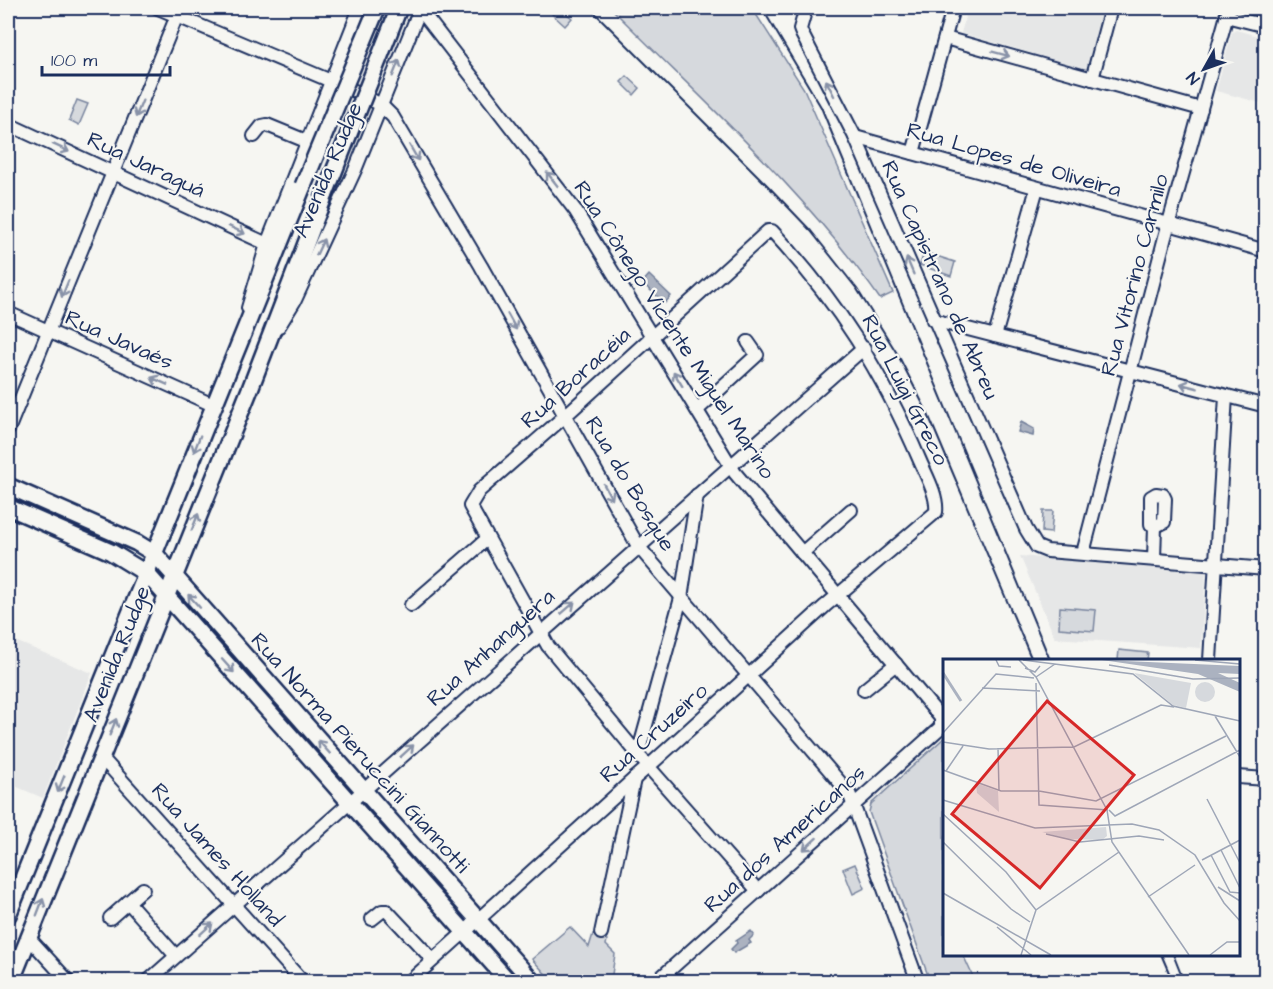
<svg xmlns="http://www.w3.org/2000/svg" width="1273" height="989" viewBox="0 0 1273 989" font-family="'Architects Daughter',sans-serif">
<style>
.built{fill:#e6e7e7}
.green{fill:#d6d9dd;stroke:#78849e;stroke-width:1.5}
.water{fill:#abb2c0;stroke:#717e99;stroke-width:1.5}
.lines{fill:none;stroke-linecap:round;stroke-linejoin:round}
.minor-casing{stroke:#1b2f5e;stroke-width:16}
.major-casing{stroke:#1b2f5e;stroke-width:20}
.minor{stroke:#f6f6f2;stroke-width:12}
.major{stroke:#f6f6f2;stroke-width:15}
.rail{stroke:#1b2f5e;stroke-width:2}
.major-bridge-casing{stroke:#1b2f5e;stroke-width:20;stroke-linecap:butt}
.major-bridge{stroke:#f6f6f2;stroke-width:15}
.oneway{stroke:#8892a8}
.labels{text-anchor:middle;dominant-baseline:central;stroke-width:4.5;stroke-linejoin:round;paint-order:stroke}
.street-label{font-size:22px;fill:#1b2f5e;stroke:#f6f6f2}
.inset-river{fill:none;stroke:#abb2c0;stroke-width:3}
.inset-road{fill:none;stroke:#9ea6b7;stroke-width:1.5}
.view{fill:#d62828;fill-opacity:0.15;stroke:#d62828;stroke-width:3}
.inset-edge{fill:none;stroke:#1b2f5e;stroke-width:3}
</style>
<rect width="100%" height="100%" fill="#f6f6f2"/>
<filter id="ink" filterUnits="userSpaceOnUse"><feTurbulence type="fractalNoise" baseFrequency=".0167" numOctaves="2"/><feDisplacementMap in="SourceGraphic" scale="12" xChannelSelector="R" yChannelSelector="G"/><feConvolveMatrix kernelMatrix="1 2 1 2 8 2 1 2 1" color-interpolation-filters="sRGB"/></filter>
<g filter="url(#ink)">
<g class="built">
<polygon points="968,8 1105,8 1090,70 961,33"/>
<polygon points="1239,8 1265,8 1265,16 1238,9"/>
<polygon points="1236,30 1265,38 1265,104 1216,91 1232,32"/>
<polygon points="1020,556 1206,572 1201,648 1055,638"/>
<polygon points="8,638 92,673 43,798 8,783"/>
</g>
<g class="green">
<polygon points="559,8 572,18 565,26 552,14"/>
<path d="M611,8h141l52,81 89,204 -13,6c-75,-108 -177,-198 -269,-291z"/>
<polygon points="627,76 640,88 634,95 621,82"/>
<polygon points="77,100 88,104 79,125 69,120"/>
<polygon points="924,252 955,262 951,276 920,265"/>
<polygon points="1043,511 1053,511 1051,533 1042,532"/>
<polygon points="1060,607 1096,610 1094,631 1059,628"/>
<polygon points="1119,650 1148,653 1147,660 1118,660"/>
<polygon points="944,738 944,954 969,955 964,957 975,981 930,981 869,812 871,804"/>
<polygon points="855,864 865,888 853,894 843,869"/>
<polygon points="570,927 589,947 593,934 607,940 606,945 615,954 611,981 552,981 532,959"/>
</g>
<g class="water">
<polygon points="649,275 671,296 665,303 642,283"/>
<polygon points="1021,422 1034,429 1033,436 1018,432"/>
<polygon points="751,931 754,935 749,940 751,943 734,953 731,949 737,943 736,941"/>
</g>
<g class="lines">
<g class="minor-casing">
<g id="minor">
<polyline points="158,8 357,92 381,105 393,117 481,266 638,546 849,793 918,982"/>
<polyline points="419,8 575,210 735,473 941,718 941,727 656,982"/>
<polyline points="806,8 800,29 802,34 855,137 1026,529 1037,547 1047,551 1266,569"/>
<polyline points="1226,16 1266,26"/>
<polyline points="945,38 1201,109"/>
<polyline points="1092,79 1111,8"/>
<polyline points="8,124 267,244"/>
<polyline points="254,136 262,126 267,125 306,141"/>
<polyline points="855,137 1266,251"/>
<polyline points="913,153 953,8"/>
<polyline points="248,308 267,244 360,8"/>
<polyline points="8,313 213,405"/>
<polyline points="933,320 1266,406"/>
<polyline points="279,326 295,300 355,170 420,9"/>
<polyline points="995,336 1037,188"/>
<polyline points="697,410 757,355 748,342"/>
<polyline points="8,430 180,8"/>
<polygon points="1156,494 1163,495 1165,499 1164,522 1156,526 1151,524 1151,497"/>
<polyline points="802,553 851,510"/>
<polyline points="1083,553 1165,237 1229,8"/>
<polyline points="1154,559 1155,526"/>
<polyline points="411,605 487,539"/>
<polyline points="1210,660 1226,396"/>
<polyline points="864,690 896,664"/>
<polyline points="638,754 681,598 697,495"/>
<polyline points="101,757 303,982"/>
<polyline points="1238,777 1266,779"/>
<polyline points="128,902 176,956"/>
<polyline points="110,918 143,889"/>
<polyline points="372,919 382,911 387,911 433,960"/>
<polyline points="601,933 634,779"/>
<polyline points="28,937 69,982"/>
<polyline points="147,982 864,348"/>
<path d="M409,982l225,-203 15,-13 176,-160 111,-94c2,-16 -10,-37 -16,-51 -38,-89 -82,-159 -148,-230h-4l-203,185 -86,75 -9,15 78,140 93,112 13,15 104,118"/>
</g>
</g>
<g class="major-casing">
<g id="major">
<polyline points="8,486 137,543 155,554 533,982"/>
<polyline points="8,507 111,552 147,574 509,982"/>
<polyline points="8,915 303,186"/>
<polyline points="11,982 250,389 325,194"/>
</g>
</g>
<use href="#minor" class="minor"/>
<use href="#major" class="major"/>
<g class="rail">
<polyline points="590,8 768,186 811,231 857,289 898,355 927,412 1032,660"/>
<polyline points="762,8 821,107 1050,660"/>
<polyline points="1161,954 1173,982"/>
<polyline points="1173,954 1184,982"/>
</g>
<g class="major-bridge-casing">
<g id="major-bridge">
<polyline points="303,186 377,8"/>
<polyline points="325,194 399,8"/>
</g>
</g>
<use href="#major-bridge" class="major-bridge"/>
</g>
<defs><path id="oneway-shaft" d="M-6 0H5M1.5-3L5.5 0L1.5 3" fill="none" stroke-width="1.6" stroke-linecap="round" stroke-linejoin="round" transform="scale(1.5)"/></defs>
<g class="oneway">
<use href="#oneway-shaft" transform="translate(1001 54) rotate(15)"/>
<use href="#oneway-shaft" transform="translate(396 68) rotate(-68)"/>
<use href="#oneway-shaft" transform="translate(830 88) rotate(-117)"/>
<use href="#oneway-shaft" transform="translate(139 109) rotate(112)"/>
<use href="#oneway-shaft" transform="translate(61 148) rotate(25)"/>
<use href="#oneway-shaft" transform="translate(414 153) rotate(60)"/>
<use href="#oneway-shaft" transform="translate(552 179) rotate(-128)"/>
<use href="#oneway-shaft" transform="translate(237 230) rotate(25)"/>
<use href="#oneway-shaft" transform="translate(320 247) rotate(-65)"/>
<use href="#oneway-shaft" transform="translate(910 266) rotate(-113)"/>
<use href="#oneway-shaft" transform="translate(65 289) rotate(112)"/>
<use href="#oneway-shaft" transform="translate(512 322) rotate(61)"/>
<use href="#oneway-shaft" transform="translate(678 379) rotate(-121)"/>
<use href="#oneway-shaft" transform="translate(159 381) rotate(-156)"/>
<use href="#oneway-shaft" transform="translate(1189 386) rotate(-165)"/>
<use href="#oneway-shaft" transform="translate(197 444) rotate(111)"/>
<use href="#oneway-shaft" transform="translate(608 492) rotate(61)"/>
<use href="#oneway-shaft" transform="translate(195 522) rotate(-68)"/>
<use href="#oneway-shaft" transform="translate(194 601) rotate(-132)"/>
<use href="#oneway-shaft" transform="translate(568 608) rotate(-41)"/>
<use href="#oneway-shaft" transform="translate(228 666) rotate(48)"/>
<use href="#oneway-shaft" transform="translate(113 727) rotate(-68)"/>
<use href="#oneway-shaft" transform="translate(324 747) rotate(-132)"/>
<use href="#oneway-shaft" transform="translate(407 751) rotate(-42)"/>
<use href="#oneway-shaft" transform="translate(61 784) rotate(112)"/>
<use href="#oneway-shaft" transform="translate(810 844) rotate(138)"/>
<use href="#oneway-shaft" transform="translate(40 907) rotate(-69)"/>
<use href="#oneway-shaft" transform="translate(206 929) rotate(-42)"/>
</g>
</g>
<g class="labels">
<g class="street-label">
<text transform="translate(1014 160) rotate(16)">Rua Lopes de Oliveira</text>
<text transform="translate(146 165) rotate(25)">Rua Jaraguá</text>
<text transform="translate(328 170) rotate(-67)">Avenida Rudge</text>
<text transform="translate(1135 275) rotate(-75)">Rua Vitorino Carmilo</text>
<text transform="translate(940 280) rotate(66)">Rua Capistrano de Abreu</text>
<text transform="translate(674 330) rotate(57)">Rua Cônego Vicente Miguel Marino</text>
<text transform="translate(119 340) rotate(24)">Rua Javaés</text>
<text transform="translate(576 378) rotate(-42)">Rua Boracéia</text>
<text transform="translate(905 390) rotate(63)">Rua Luigi Greco</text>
<text transform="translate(630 484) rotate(59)">Rua do Bosque</text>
<text transform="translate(491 648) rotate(-42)">Rua Anhanguera</text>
<text transform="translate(117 654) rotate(-68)">Avenida Rudge</text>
<text transform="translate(654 733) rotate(-42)">Rua Cruzeiro</text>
<text transform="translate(360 753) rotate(48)">Rua Norma Pieruccini Giannotti</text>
<text transform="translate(785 839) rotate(-42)">Rua dos Americanos</text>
<text transform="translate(217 855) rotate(48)">Rua James Holland</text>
</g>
</g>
<g transform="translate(943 659)">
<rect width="297" height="297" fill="#f6f6f2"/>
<path d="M191,14l57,10 -5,25 -13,-3zM252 33a10 10 0 1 1 20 0a10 10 0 1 1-20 0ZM33,124l22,8 1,21 -22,-19zM163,168l1,9 -5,4 -35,-1 -25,-7z" fill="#d6d9dd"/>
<path d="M159,1l138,6v8l-22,-1 22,10v9l-42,-18z" fill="#abb2c0"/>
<path class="inset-river" d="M0,14l18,28"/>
<path class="inset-road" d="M53,1l3,6 12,1M76,1l17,17 71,133 5,32 77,113M80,1l110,14 40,32 67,15M252,1l45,4M166,6l84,14 47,-1M82,9l10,4 5,-6M93,18l19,-13M93,24l3,122 69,5M39,29l58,3M272,57l25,41M0,74l53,-59 38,4M0,83l46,7 85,-2 87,-42 13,2M55,89l1,43M0,111l58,21h38l57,10 130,-65M3,112l17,-25M264,140l33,64M0,141l92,28 97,-4 27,6 36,25 29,48 16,18M166,151l6,6 125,-66M0,155l63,58 30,38M103,175l34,8 59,-6 25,4M0,183l68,67 19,13M278,191l19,38M268,196l19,37 10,1M259,201l38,-20M275,228l22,14M0,234l108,62M205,238l47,-32M54,268l34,28M78,296l15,-45 83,-58M267,296l17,-13h13"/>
<path class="view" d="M104,42l87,74 -94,113 -88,-74z"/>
<rect width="297" height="297" class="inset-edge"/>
</g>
<rect width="1273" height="989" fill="none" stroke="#f6f6f2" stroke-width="30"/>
<rect x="15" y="15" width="1243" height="959" fill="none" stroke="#1b2f5e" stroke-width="2" filter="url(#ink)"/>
<g transform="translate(1204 69) rotate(230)" stroke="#f6f6f2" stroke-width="4.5" paint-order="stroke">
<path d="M0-4.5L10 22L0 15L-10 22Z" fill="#1b2f5e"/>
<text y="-9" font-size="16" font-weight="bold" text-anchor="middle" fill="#1b2f5e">N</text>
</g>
<path d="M42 66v9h128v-9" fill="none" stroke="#1b2f5e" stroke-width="3"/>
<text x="51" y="66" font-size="18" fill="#1b2f5e" stroke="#f6f6f2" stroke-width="4.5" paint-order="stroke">100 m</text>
</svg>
